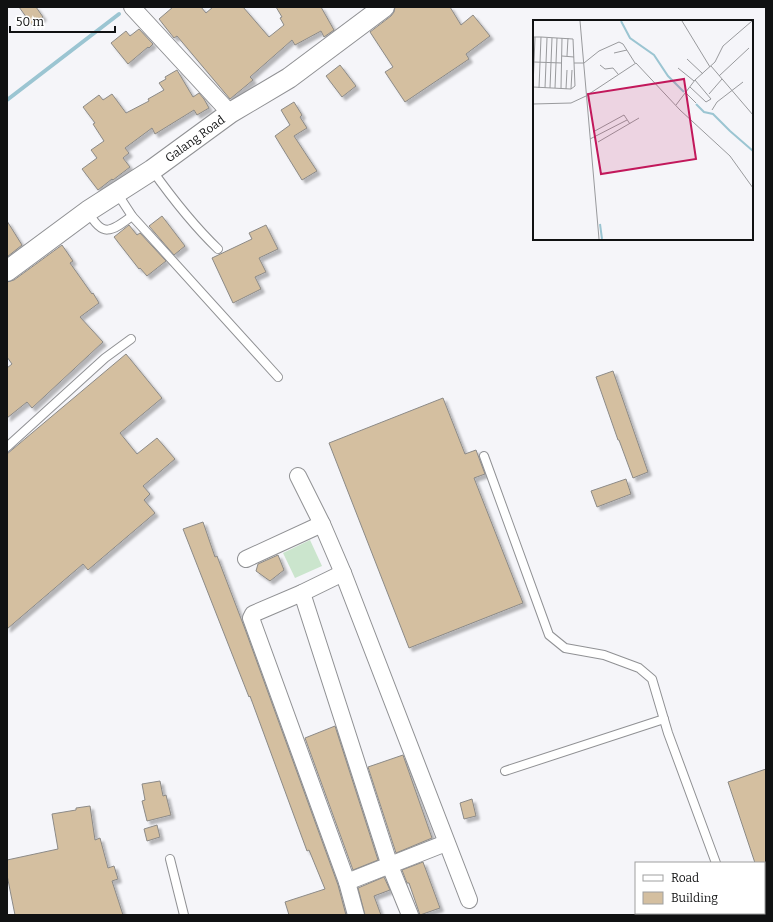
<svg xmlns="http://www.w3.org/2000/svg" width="773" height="922" viewBox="0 0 773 922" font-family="Bitter,serif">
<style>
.green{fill:#cbe5cd}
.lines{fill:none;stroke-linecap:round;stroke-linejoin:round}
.stream{stroke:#9bc5d2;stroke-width:4}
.building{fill:#d4bfa0;stroke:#8c8a87;filter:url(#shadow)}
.service-casing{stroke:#909194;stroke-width:10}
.minor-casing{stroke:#909194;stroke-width:18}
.tertiary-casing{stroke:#909194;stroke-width:22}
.service{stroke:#fff;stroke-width:8}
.minor{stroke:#fff;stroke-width:16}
.tertiary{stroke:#fff;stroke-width:20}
.labels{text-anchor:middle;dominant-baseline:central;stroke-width:4;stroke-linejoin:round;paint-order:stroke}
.street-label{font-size:12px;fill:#101112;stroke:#fff}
.inset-river{fill:none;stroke:#9bc5d2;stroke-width:2}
.inset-road{fill:none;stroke:#999a9d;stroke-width:1}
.view{fill:#c2185b;fill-opacity:0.15;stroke:#c2185b;stroke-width:2}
.inset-edge{fill:none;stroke:#101112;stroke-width:2}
</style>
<defs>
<filter id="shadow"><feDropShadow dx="3.5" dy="3.5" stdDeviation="1" flood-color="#0004"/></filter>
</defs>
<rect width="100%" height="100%" fill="#f5f5f9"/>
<polygon class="green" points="310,540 322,566 295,578 283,553"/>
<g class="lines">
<polyline class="stream" points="7,100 119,14"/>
</g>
<g class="building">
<polygon points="19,7 36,7 43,17 32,25"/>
<polygon points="173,7 201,7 206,13 213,7 243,7 269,37 284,25 280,18 282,17 276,7 321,7 334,30 324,37 321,31 295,45 292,40 250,77 253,80 230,99 177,36 174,38 159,19"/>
<polygon points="395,7 450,7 461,25 473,15 490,36 466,54 469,59 405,102 385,72 393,67 370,32 391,16 394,12"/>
<polygon points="139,29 153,44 149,48 148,47 128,64 111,43 126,31 130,36"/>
<polygon points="340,65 356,86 342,97 326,76"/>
<polygon points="177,70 193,97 199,93 204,99 209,108 197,115 194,110 155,134 152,128 125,148 129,153 123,158 130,167 113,180 112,179 98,190 82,169 97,158 91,150 104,141 93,124 95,123 83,107 99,95 103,100 112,94 126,113 149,101 148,99 164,90 159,83 166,79 165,77"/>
<polygon points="294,102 302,115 300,117 307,128 294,136 317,171 302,180 275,136 290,125 281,110"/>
<polygon points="162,216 185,246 174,255 149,226"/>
<polygon points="7,221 22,245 7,257"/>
<polygon points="129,225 137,235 140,233 166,261 147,276 140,268 139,269 114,237"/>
<polygon points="266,225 278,249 259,258 266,272 255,277 261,289 233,303 212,258 252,239 249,233"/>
<polygon points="62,245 73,261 70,263 92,294 93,293 99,303 80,317 103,342 32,408 27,402 7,418 7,368 12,364 7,357 7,282 14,280"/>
<polygon points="126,354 162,398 120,433 137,454 157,438 175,459 143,486 150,494 144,500 155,513 88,570 83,564 7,629 7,454"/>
<polygon points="613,371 648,472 633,478 619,440 618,440 596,377"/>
<polygon points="443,398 465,454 476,450 485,474 474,478 523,603 409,648 329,443"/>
<polygon points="626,479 631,494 597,507 591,491"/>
<polygon points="203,522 215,557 217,556 245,629 338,885 346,915 289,915 285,902 325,889 309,850 307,851 250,696 249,697 236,664 183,529"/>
<polygon points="278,555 284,570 270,581 256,571 258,564"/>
<polygon points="335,726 378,860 353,870 305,738"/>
<polygon points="403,755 432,838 396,853 368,767"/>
<polygon points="766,769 766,863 755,863 728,782"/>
<polygon points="160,781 163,796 166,795 171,815 147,821 142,801 145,800 142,784"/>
<polygon points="472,799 476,816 464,819 460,803"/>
<polygon points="90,806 95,840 100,838 108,868 114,866 118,879 112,881 123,915 15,915 7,875 7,860 58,849 52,814 76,810 76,808"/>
<polygon points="157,825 160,837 147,841 144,829"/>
<polygon points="423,862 440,908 420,915 409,883 407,883 402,870"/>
<polygon points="384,877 390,890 374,896 381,915 365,915 358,888"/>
</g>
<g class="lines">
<g class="service-casing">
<g id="service">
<path d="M152,170c20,28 41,55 66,79"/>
<polyline points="117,193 132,216 278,377"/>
<path d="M88,211c14,27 23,21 44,5"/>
<polyline points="7,447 105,358 131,339"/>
<polyline points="484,456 549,635 565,648 604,655 639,668 652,679 668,733 716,863"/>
<polyline points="505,771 664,719"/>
<polyline points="170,859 184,915"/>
<polyline points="735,913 735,915"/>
</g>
</g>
<g class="minor-casing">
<g id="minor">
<polyline points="132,7 230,113"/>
<polyline points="298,476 322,524 343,573 469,900"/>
<polyline points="246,559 322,524"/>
<polyline points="343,573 302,593 253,614 251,618 347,882 356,915"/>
<polyline points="302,593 390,866 410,915"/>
<polyline points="347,882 446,843"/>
</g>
</g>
<g class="tertiary-casing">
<polyline id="tertiary" points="7,271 88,211 152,170 230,113 289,78 384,7"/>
</g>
<use href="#service" class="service"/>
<use href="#minor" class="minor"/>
<use href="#tertiary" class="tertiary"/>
</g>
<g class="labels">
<g class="street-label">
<text transform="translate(195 139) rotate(-36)">Galang Road</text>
</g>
</g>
<g transform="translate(533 20)">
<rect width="220" height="220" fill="#f5f5f9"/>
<path class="inset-river" d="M88,1l9,17 24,17 14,21 16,16M163,84l8,8 9,2 17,17M197,111l23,20M67,204l2,15"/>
<path class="inset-road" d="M47,1l19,218M149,1l28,46M0,17h8l-2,51M81,33l13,-3M29,36l12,1M34,36l1,-18M154,39l16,15M1,42l28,1M41,43h10l15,-12 20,-9 4,2 12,19M67,45l5,4 8,-1 5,6M178,46l42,49M145,48l16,13M186,56l30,-28M0,67l38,2 4,-3 -2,-47 -32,-2M0,67l2,-50M157,67l16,15 5,-3 -16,-19M12,68l2,-50M17,68l2,-50M22,68l2,-50M28,68l1,-50M33,69l1,-19M38,69l1,-19M152,72l11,11M176,74l13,-15M0,84l38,-1 15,-7 50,-33 44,47 50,46 23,32M143,85l19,-25 20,-18 8,-16 29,-25M179,90l5,-8 26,-20M60,112l31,-17 6,9M57,119l37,-19M65,122l41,-24"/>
<path class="view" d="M151,59l12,80 -95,15 -13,-80z"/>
<rect width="220" height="220" class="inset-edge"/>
</g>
<rect width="773" height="922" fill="none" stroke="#101112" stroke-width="16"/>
<rect x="635" y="862" width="130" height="52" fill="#ffffff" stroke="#9fa0a0"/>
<rect x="643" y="875" width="20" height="6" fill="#ffffff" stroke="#9fa0a0"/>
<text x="671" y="882" font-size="12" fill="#101112">Road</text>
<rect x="643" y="892" width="20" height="12" fill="#d4bfa0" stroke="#9fa0a0"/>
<text x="671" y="902" font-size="12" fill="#101112">Building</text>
<path d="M10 26v6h105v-6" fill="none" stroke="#101112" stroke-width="2"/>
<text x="16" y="26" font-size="12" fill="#101112" stroke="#ffffff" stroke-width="3" paint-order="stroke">50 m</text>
</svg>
